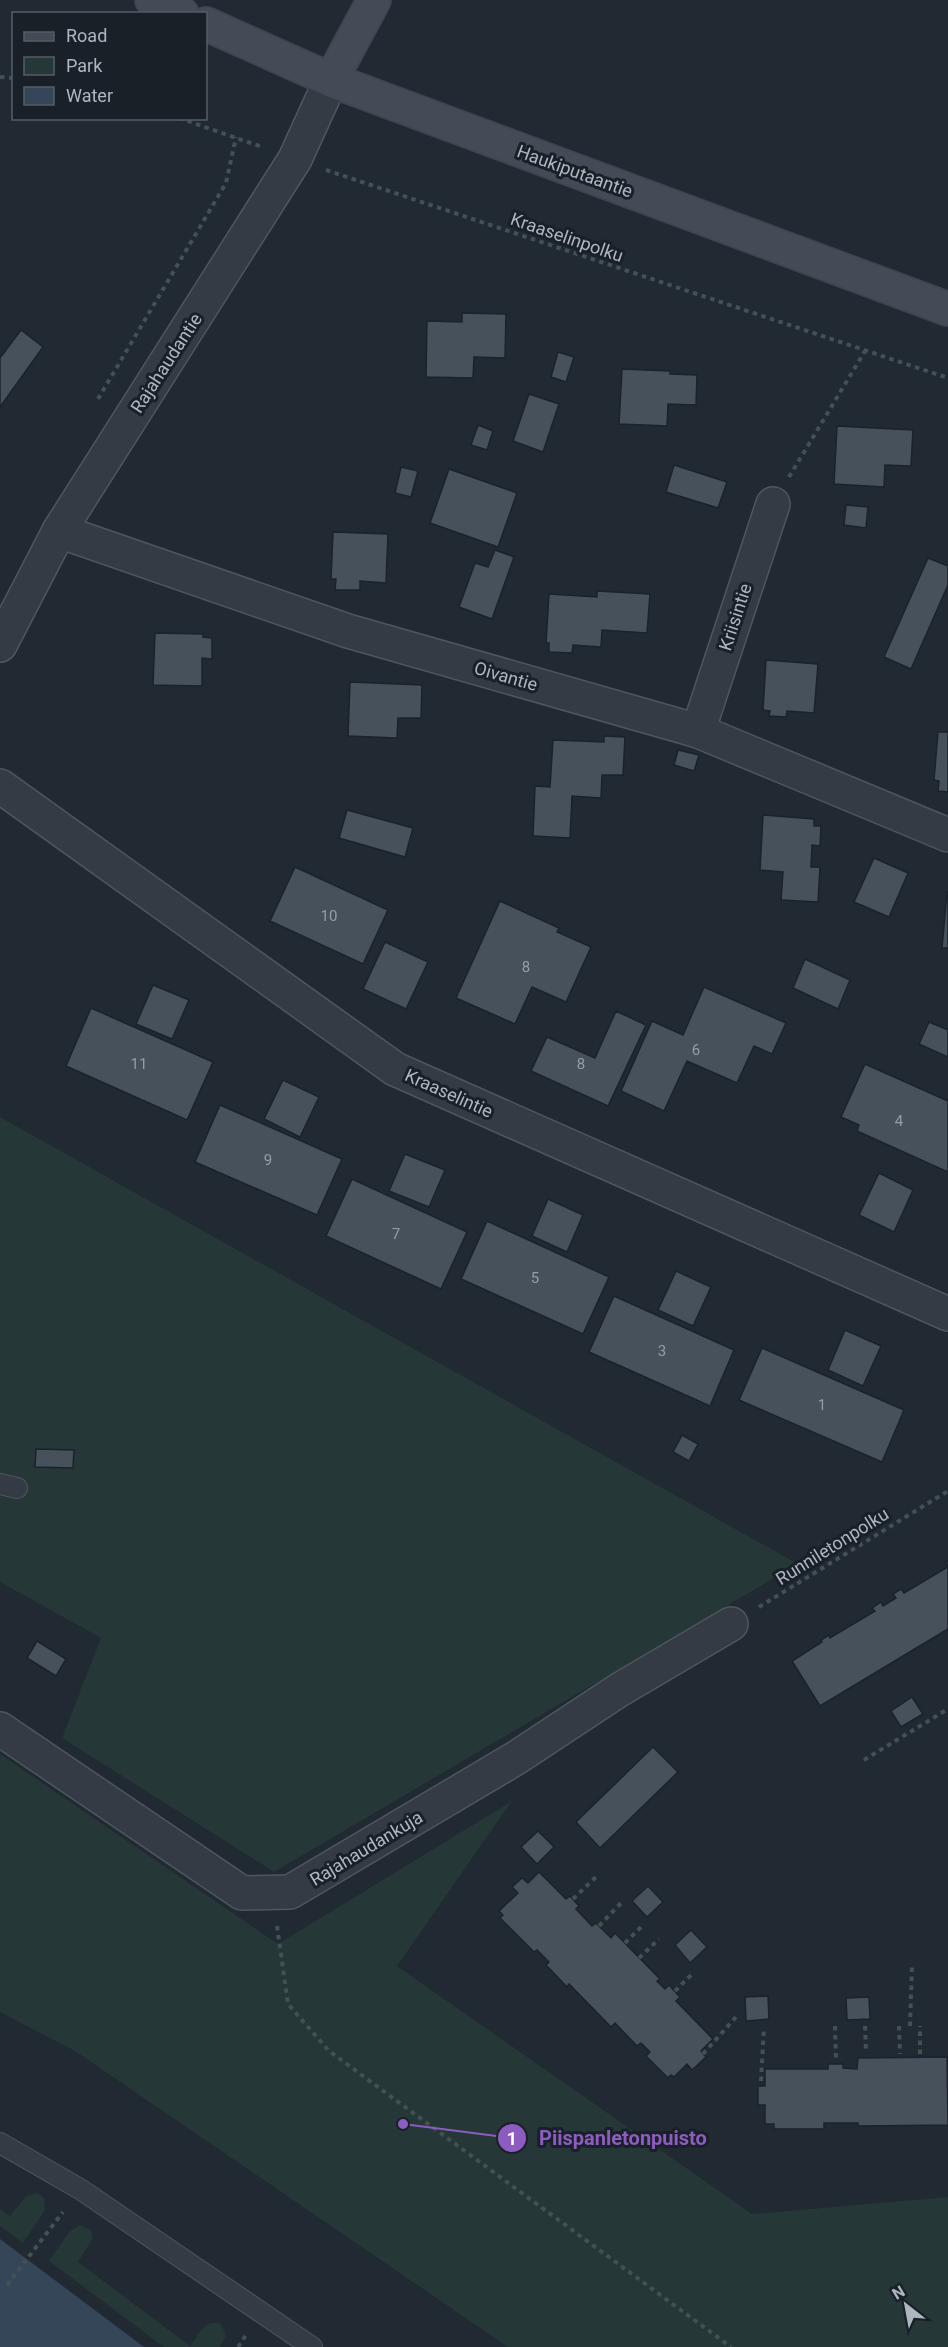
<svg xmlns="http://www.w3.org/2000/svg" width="948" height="2347" viewBox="0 0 948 2347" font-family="Roboto,sans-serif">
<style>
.green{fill:#253736}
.water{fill:#364659}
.building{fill:#47515c;stroke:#1b222a;stroke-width:1.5}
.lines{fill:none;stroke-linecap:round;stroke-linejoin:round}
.lane-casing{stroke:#4e565f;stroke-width:22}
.street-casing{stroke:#4e565f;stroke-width:36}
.secondary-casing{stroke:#3d444d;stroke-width:36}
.path{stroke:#425253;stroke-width:4;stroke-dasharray:4.5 4.5;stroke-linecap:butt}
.lane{stroke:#343b44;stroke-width:20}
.street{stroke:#343b44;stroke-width:33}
.secondary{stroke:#424b56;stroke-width:33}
.labels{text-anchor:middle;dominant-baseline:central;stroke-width:6;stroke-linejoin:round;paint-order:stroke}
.number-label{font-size:15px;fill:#949da8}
.street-label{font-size:18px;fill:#aeb6c1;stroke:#192028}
.leader{fill:none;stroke:#8d5cc0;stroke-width:2}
.callout-dot{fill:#8d5cc0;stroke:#192028;stroke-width:2}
.mark-label{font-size:18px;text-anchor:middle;font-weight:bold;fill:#fff}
.callout-label{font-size:20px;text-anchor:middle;font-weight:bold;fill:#8d5cc0;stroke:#192028;stroke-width:6;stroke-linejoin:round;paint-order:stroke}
</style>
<rect width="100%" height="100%" fill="#212933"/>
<g class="green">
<polygon points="0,1117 798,1564 274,1872 62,1738 101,1638 0,1582"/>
<polygon points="0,1754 278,1944 512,1801 397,1966 752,2214 948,2197 948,2347 508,2347 75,2051 0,2012"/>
<polygon points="37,2193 44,2198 45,2210 23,2243 0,2226 0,2209 10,2216 26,2196"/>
<path d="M80,2225l11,5 2,8 -15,24 112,84c9,-11 14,-28 31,-22l5,12 -6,11h-56l-115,-86 21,-30z"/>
</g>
<polygon class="water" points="0,2239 144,2347 0,2347"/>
<g class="building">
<polygon points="462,313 506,314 505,358 474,357 473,378 426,377 427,321 462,322"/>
<polygon points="21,330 43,347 0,407 0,358"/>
<polygon points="558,352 574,357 566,382 551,377"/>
<polygon points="622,369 670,371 670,374 697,375 696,405 668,404 667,426 619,424"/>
<polygon points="529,394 559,404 543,452 513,441"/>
<polygon points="478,425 493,431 487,450 471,445"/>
<polygon points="837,426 913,430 911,466 885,465 884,487 834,484"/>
<polygon points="674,465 727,482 718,508 666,492"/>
<polygon points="401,467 418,471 411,497 395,493"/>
<polygon points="449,469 517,493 498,547 430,523"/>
<polygon points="846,505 868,507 866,528 844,525"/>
<polygon points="333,532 388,534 386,583 360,581 360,590 335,590 336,579 331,579"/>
<polygon points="495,550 514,557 492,619 459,607 475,563 488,567"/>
<polygon points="928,558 948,566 948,585 911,669 884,657"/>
<polygon points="597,591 650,594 647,633 602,630 601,647 573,645 572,653 549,652 549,643 546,643 549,594 597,597"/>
<polygon points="155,633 203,634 203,637 212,638 212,659 202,658 202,686 153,685"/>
<polygon points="766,660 818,664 814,713 787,711 786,717 769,716 770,711 763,710"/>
<polygon points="350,682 422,685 421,718 398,718 397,738 348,736"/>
<polygon points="938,732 948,732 948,792 938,791 939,781 934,780"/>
<polygon points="604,736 625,737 623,775 602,775 601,798 572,796 570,838 533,836 535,786 550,787 553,740 604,742"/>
<polygon points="678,750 699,755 694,771 674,765"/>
<polygon points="347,810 413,828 405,857 339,838"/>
<polygon points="763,815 814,819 814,826 821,826 820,846 812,845 811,867 820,867 818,902 781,900 783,872 760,870"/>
<polygon points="874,858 908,873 889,917 854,902"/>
<polygon points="295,867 388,910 363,964 270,921"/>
<polygon points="947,892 948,892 948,948 942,948"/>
<polygon points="500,901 559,928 557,932 591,947 566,1002 532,987 515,1024 456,998"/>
<polygon points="385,942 428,962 406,1009 363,989"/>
<polygon points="805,959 850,980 838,1009 793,988"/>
<polygon points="153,985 189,1000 172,1039 136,1024"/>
<polygon points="704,987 786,1023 772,1054 754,1046 737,1083 687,1061 664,1111 621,1091 652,1021 683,1035"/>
<polygon points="91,1008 213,1062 187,1120 66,1066"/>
<polygon points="616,1011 646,1025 608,1106 531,1071 547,1037 595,1058"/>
<polygon points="929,1022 948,1030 948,1057 919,1044"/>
<polygon points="865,1064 948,1101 948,1172 857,1131 859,1125 841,1117"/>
<polygon points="283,1080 319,1097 300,1137 264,1119"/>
<polygon points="220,1105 342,1159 317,1215 195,1162"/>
<polygon points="405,1154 445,1170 429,1207 389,1191"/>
<polygon points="879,1173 913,1190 894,1232 859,1215"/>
<polygon points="352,1179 467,1232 441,1289 326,1236"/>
<polygon points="548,1199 583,1215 567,1252 532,1236"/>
<polygon points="487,1221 609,1277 583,1334 461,1279"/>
<polygon points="676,1271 711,1287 693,1326 658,1310"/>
<polygon points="614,1296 734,1350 710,1406 589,1352"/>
<polygon points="845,1330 881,1346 863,1386 828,1370"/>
<polygon points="762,1348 904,1410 882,1462 739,1400"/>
<polygon points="682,1435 698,1444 689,1461 673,1452"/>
<polygon points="36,1449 74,1450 73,1468 35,1467"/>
<polygon points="948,1561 948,1629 820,1706 792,1661 822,1642 821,1640 829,1635 830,1638 875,1611 872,1608 881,1602 883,1606 896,1598 893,1594 901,1589 904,1593 948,1567 945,1562"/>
<polygon points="37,1641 66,1659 56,1676 27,1658"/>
<polygon points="912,1697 923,1714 901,1727 891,1711"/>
<polygon points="653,1747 678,1772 600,1848 576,1822"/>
<polygon points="538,1831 554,1847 537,1864 521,1847"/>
<polygon points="539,1872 566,1899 570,1896 579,1906 576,1909 592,1926 596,1923 611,1938 615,1933 660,1979 657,1981 665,1989 669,1985 680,1997 676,2001 713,2039 701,2051 706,2057 692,2070 687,2064 674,2077 671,2075 668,2078 646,2056 650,2052 641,2043 637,2046 615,2023 611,2027 569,1984 567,1987 546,1965 549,1962 537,1950 534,1952 500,1918 503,1915 499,1911 518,1893 512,1887 522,1878 528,1883"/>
<polygon points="648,1886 663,1902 647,1917 632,1901"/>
<polygon points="691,1930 707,1947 690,1963 675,1945"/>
<polygon points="768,1996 769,2019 746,2021 745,1997"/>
<polygon points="869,1997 870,2019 847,2020 846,1998"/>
<polygon points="947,2057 948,2125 858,2126 858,2123 824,2123 824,2129 774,2129 774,2124 765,2124 765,2105 758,2105 758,2086 765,2086 765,2069 828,2069 828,2064 843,2064 843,2068 857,2069 858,2058"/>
</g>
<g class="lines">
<g class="lane-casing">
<g id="lane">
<polyline points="0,1484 17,1488"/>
<polyline points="0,2143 80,2189 312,2347"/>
</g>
</g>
<g class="street-casing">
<g id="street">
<polyline points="59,531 348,631 698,731 948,835"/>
<polyline points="0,645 59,531 295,159 331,80"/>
<polyline points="698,731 773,504"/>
<polyline points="0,786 395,1069 948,1314"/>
<polyline points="0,1729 242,1893 290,1892 516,1758 619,1690 731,1624"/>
</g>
</g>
<g class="secondary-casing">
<g id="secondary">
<polyline points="152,0 182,14"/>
<polyline points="206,24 331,80 948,309"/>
<polyline points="331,80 374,0"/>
</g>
</g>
<g class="path">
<polyline points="0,77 14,78"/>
<polyline points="179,118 262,147"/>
<polyline points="326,170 948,378"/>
<polyline points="98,399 226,183 236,137"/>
<polyline points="789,477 865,351"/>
<polyline points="759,1607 948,1491"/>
<polyline points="864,1760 948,1709"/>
<polyline points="573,1899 597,1876"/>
<polyline points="277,1926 288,2004 329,2051 731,2347"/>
<polyline points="599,1926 622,1902"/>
<polyline points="625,1943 644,1924"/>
<polyline points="639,1958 659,1939"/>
<polyline points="675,1991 693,1973"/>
<polyline points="835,2026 836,2059"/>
<polyline points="865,2026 866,2052"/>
<polyline points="899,2026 900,2054"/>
<polyline points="910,2026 912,1964"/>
<polyline points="703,2054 736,2017"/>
<polyline points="920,2054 920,2026"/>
<polyline points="761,2081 764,2027"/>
<polyline points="7,2285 63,2212"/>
<polyline points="238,2347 246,2335"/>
</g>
<use href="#lane" class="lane"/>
<use href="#street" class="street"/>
<use href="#secondary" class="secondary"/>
</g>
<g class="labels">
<g class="number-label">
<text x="329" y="916">10</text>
<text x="526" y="967">8</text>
<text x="696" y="1050">6</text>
<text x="139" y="1064">11</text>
<text x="581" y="1064">8</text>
<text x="899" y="1121">4</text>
<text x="268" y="1160">9</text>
<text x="396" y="1234">7</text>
<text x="535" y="1278">5</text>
<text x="662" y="1351">3</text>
<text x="822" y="1405">1</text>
</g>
<g class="street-label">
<text transform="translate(575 171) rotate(20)">Haukiputaantie</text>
<text transform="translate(567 237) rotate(19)">Kraaselinpolku</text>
<text transform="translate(166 363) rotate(-57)">Rajahaudantie</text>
<text transform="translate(735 617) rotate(-72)">Kriisintie</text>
<text transform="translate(506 676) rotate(16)">Oivantie</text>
<text transform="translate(449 1093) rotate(24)">Kraaselintie</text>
<text transform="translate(832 1546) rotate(-32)">Runniletonpolku</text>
<text transform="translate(366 1848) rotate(-31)">Rajahaudankuja</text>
</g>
</g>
<path class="leader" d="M403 2124L512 2138"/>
<g class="callout-dot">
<circle cx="403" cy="2124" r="6"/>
<circle cx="512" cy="2138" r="15"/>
</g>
<g class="mark-label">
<text x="512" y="2145">1</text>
</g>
<g class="callout-label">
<text x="623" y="2145">Piispanletonpuisto</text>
</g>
<rect x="12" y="12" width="195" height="108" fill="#192028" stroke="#555c65" stroke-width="1.5"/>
<rect x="24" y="32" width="30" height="9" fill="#424b56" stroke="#555c65" stroke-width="1.5"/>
<text x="66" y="42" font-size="18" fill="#aeb6c1">Road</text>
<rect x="24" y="57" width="30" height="18" fill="#253736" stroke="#555c65" stroke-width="1.5"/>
<text x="66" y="72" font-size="18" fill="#aeb6c1">Park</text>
<rect x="24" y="87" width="30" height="18" fill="#364659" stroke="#555c65" stroke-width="1.5"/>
<text x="66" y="102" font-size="18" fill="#aeb6c1">Water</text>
<g transform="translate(906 2305) rotate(329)" stroke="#192028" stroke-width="4.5" paint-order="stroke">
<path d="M0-4.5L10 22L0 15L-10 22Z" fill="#aeb6c1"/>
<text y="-9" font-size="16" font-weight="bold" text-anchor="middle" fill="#aeb6c1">N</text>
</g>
</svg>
